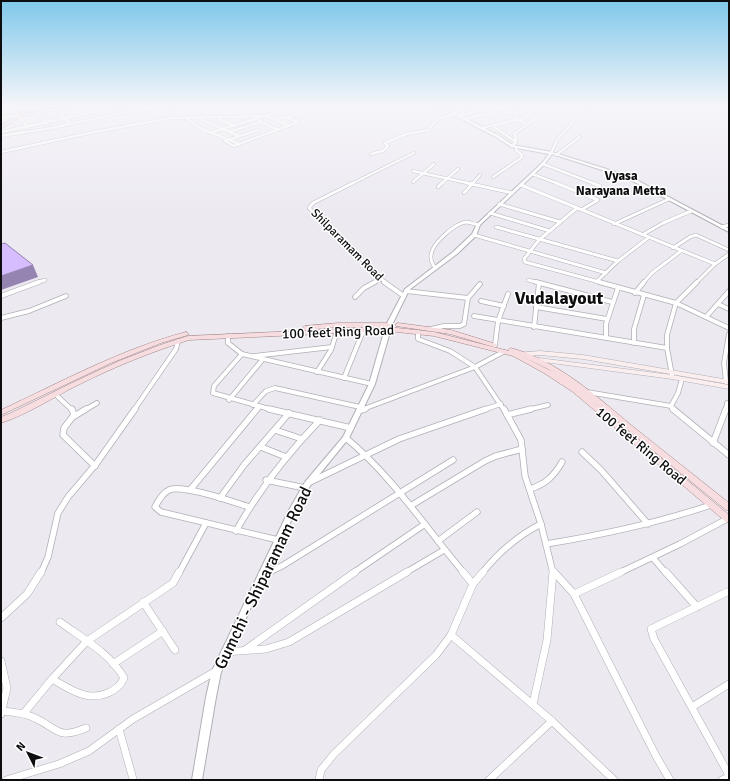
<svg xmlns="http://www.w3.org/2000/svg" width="730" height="781" viewBox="0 0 730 781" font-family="Signika,sans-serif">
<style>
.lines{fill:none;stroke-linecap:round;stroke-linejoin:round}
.minor-far4-casing{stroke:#b1afb6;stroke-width:3.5}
.minor-far3-casing{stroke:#b1afb6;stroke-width:4}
.minor-far2-casing{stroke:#b1afb6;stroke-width:5.5}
.minor-far1-casing{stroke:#b1afb6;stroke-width:7}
.minor-casing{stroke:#b1afb6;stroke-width:8}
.tertiary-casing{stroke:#b1afb6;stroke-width:2}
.secondary-casing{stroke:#b1afb6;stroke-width:1}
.primary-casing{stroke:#a18688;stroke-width:1}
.minor-far4{stroke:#fff;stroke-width:2.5}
.minor-far3{stroke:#fff;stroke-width:3}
.minor-far2{stroke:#fff;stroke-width:4}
.minor-far1{stroke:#fff;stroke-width:5.5}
.minor{stroke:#fff;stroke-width:7}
.tertiary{fill:#fff;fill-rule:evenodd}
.secondary{fill:#fbeeef;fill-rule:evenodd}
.primary{fill:#f7dddf;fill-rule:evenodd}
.shaded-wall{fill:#9584b2}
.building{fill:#d5bdff;stroke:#9584b2}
.labels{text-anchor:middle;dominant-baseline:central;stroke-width:3;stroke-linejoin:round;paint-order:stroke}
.far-street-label{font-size:12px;fill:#0d0c0e;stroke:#fff}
.far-neighbourhood-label{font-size:13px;font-weight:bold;fill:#0d0c0e;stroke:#fff}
.street-label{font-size:14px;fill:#0d0c0e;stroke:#fff}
.near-street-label{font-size:17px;fill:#0d0c0e;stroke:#fff}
.district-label{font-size:18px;font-weight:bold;fill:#0d0c0e;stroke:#fff}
</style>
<rect width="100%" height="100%" fill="#ece9f1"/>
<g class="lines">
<g class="minor-far4-casing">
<g id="minor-far4">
<polyline points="83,106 91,113"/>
<polyline points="483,106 517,113"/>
<polyline points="72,107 80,115"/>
<polyline points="56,110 70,124"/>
<polyline points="1,112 33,107"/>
<polyline points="37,113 47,124"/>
<polyline points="500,115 518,106"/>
<polyline points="265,116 290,126"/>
<polyline points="459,116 488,108"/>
<polyline points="19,117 28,128"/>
<polyline points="1,118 21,115"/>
<polyline points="186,118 200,128 239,144"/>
<polyline points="200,119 239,136"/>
<polyline points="218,119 233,125"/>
<polyline points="464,119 488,114 505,106"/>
<polyline points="275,120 301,113 292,109"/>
<polyline points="259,121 278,130"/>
<polyline points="520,121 537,109"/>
<polyline points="528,124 539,115"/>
<polyline points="493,126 516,142"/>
<polyline points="481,128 512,121 516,118 517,114 530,107"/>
<polyline points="258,130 225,141 234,146 298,122 286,117"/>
<polyline points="1,132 121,106"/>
<polyline points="229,132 261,122"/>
<polyline points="209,133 259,118"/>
<polyline points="1,136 51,128 136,110 164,107 201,110 211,106"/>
<polyline points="512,146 516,142 515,133 528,124 514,119"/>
<polyline points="1,152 94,132 172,118 264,116 300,106"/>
<polyline points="551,153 557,140 587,106"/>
<path d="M371,154l12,-3 5,-5 -3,-3 22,-9 22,-4c7,-13 13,-13 27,-16"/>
<polyline points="556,155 580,137"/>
<polyline points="543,164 595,184"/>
<polyline points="413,171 472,184"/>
<polyline points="532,174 559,184"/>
<polyline points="493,177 521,158 522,155 516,150 516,147"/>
<polyline points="413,182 434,164"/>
<polyline points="351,184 414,153"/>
<polyline points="441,184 458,169"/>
<polyline points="472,184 480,175"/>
</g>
</g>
<g class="minor-far3-casing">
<g id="minor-far3">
<polyline points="353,183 313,203 309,208 386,283"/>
<polyline points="467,183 512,193"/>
<polyline points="556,183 598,200 581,210"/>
<polyline points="592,183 600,186"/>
<polyline points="521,185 715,264"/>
<polyline points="438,187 442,183"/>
<polyline points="464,193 473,183"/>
<polyline points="499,204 560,222"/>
<polyline points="577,208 539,240 524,259 525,262 603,283"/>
<polyline points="490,213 550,231"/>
<polyline points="614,224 669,199"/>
<polyline points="496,227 618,261"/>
<polyline points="722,227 729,225"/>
<polyline points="474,235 606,273"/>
<polyline points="642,235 663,223 691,211"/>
<polyline points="673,248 690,237 696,235 729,250"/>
<path d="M435,268c-2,-4 -5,-7 -4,-12 0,-12 23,-32 35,-34 4,0 8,2 12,3"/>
<polyline points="528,280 540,283"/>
<polyline points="596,282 618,261 648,238"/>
<polyline points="36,283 45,280"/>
<polyline points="373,283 381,279"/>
<polyline points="643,283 652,273 681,251"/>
<polyline points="696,283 715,264 729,254"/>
</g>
</g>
<g class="minor-far2-casing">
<g id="minor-far2">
<polyline points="384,282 404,296"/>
<polyline points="536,282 612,302"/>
<polyline points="599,282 676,303 729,328"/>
<polyline points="406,291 468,298"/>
<polyline points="635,293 644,282"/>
<polyline points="1,296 39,282"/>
<polyline points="355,297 364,288 375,282"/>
<polyline points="481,301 504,306"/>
<polyline points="718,304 729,309"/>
<polyline points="536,307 607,319"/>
<polyline points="474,316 667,348"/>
<polyline points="706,317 729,291"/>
<polyline points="1,318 29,311 66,296"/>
<polyline points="534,327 539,283"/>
<polyline points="431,329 444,326 460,326 464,324 468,298 480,284"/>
<polyline points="418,332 418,339 450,351 475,367 504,410"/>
<polyline points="228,336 228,343 242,354 372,384"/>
<polyline points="606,338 606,324 618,288"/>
<polyline points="634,343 634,329 644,295"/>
<polyline points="495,345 498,321 508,294"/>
<polyline points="242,354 214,386 213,393 273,410"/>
<polyline points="254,356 332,347"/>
<polyline points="317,372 331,350 337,331"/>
<polyline points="672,375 667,348 667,335 676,303 697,282"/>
<polyline points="344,378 364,329"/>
<polyline points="726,382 724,363 729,334"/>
<polyline points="587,392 671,406"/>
<polyline points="55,394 72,410"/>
<polyline points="229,400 263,359"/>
<polyline points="253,405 266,391 275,388 360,407"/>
<polyline points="85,410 97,403"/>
<polyline points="134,410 176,349 178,341"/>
<polyline points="256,410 259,407"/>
<polyline points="361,410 475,367 503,352"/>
<polyline points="483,410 501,404"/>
<polyline points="527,410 548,405"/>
<polyline points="673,410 671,406 678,393 682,379"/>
<polyline points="726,410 727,403"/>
</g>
</g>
<g class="minor-far1-casing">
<g id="minor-far1">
<polyline points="72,409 74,415 64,428 63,435 95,466"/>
<polyline points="269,409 351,428"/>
<polyline points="504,409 521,440 525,476 541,524 553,573"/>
<polyline points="673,409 729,455"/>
<polyline points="359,411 365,409"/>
<polyline points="507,415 531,409"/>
<polyline points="73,417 86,409"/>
<polyline points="275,430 302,439"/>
<path d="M346,438c47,39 79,89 118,135"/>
<polyline points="713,443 726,409"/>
<polyline points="261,447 286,457"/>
<polyline points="582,452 601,470 648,524"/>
<polyline points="266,480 305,488"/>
<polyline points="310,482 399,439 486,409"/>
<path d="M530,489c16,-5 24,-13 32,-27"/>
<polyline points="190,490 257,409"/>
<polyline points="220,498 244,465 289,413"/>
<polyline points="412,505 485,461 496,456 522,449"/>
<path d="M249,507c-16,-5 -66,-23 -80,-17 -6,3 -11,11 -14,17l6,5 117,28"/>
<path d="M236,531c23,-41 51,-77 84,-111"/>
<polyline points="438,541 477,512"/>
<path d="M546,544c56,-9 111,-21 165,-39"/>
<polyline points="653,558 666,573"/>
<polyline points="553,571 555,573"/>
<polyline points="41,573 48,557 58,513 68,497 96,464 135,409"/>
<polyline points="179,573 206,523"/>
<polyline points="267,573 282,566 453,460"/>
<polyline points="353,573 425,524"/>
<polyline points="405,573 444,550"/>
<path d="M482,573c17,-21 35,-37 59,-49"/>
<polyline points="619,573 680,544 727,519"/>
</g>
</g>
<g class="minor-casing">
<g id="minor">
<polyline points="463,572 473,584"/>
<polyline points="554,572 574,594 656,756 670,780"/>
<polyline points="666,572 697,607"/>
<polyline points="262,575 269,572"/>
<polyline points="727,592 651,629 654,639 729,775"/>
<polyline points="574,594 621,572"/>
<polyline points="143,602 175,650"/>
<polyline points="1,618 27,594 41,572"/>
<polyline points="451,635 552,721 614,780"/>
<polyline points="245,650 355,572"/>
<polyline points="225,652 266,649 289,642 407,572"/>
<polyline points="1,661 7,688 1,714"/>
<polyline points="113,664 163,631"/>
<path d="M52,679c18,10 35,23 56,14 7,-3 13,-8 16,-15 -13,-24 -42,-40 -64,-56"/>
<polyline points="533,704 547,640 553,572"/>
<polyline points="692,707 729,684"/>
<path d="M2,711c11,1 23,2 33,7 24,11 22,22 51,10"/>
<polyline points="24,713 52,679 87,641 173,583 179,572"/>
<polyline points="119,729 133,779"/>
<polyline points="6,780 59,764 89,751 133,719 216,671"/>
<polyline points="319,780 321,770 334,754 436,655 451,635 473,584 483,572"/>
<polyline points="489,780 552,721"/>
<polyline points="722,780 729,777"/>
</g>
</g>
<g class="tertiary-casing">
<g id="tertiary">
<polygon points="72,106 80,106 23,116 21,115"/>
<polygon points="436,106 440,106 454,111 465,118 498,135 513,145 552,152 629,176 729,229 729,232 627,178 552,154 544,165 480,225 476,236 457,254 409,290 392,325 375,384 349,438 310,486 296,510 221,672 216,697 202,780 192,780 206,697 212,671 289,510 305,482 343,437 369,384 386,325 405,289 453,252 472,234 477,224 542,163 549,154 511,147 496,137 463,120 452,113"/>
</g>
</g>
<g class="secondary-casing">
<g id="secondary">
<polygon points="540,351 583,355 729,380 729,384 583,359 540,355 517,357 514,355 517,353"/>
<polygon points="531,357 672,375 729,385 729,389 672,379 529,360 528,359"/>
</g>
</g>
<g class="primary-casing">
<g id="primary">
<polygon points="32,106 37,106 1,129 1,126"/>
<polygon points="338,323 388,323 391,325 388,327 338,327 305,330 302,328 305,326"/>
<polygon points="398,323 451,330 496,344 497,345 494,347 450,334 396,326 395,325 396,324"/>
<path d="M388,327l46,5 75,19 -1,-1 1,-1 2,-1c47,13 84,47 120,77 33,26 65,52 98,78v8l-3,-1 -135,-110 138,115v8l-3,-1 -153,-130 -29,-19 -31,-17 -79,-20 -46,-5 -199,9c-38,12 -75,27 -111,45 -24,12 -52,30 -77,38v-6l10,-4 65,-32 43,-20 44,-17 25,-8zM521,356l30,15 20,13 -23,-15z"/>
<path d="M186,332l3,2 -1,1 -27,8 -50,20 -110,52v-5c60,-28 120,-61 185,-78z"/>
</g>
</g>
<use href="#minor-far4" class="minor-far4"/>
<use href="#minor-far3" class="minor-far3"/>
<use href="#minor-far2" class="minor-far2"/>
<use href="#minor-far1" class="minor-far1"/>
<use href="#minor" class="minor"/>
<use href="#tertiary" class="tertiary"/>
<use href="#secondary" class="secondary"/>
<use href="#primary" class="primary"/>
</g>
<g class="shaded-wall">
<polygon points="44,106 53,106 53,108 45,109"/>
<polygon points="33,265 38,277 1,290 1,276"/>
</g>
<polygon class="building" points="5,243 33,265 1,276 1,244"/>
<linearGradient id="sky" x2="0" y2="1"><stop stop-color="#7fc8ea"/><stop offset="0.49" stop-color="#f6f5f9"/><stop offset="1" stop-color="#f6f5f9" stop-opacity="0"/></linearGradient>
<rect width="730" height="216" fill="url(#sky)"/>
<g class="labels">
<g class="far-street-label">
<text transform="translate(347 245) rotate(45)">Shilparamam Road</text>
</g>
<g class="far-neighbourhood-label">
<text x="621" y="176">Vyasa<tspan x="621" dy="15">Narayana Metta</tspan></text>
</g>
<g class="street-label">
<text transform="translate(338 332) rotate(-2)">100 feet Ring Road</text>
<text transform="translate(641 446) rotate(40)">100 feet Ring Road</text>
</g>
<g class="near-street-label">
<text transform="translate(263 578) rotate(-64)">Gumchi - Shiparamam Road</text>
</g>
<g class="district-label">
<text x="559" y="298">Vudalayout</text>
</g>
</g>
<rect width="730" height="781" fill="none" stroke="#0d0c0e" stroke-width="4"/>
<g transform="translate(28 753) rotate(312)" stroke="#ffffff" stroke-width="3" paint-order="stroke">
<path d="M0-3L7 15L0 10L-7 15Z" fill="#0d0c0e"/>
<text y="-6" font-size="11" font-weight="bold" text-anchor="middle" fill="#0d0c0e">N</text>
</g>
</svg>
